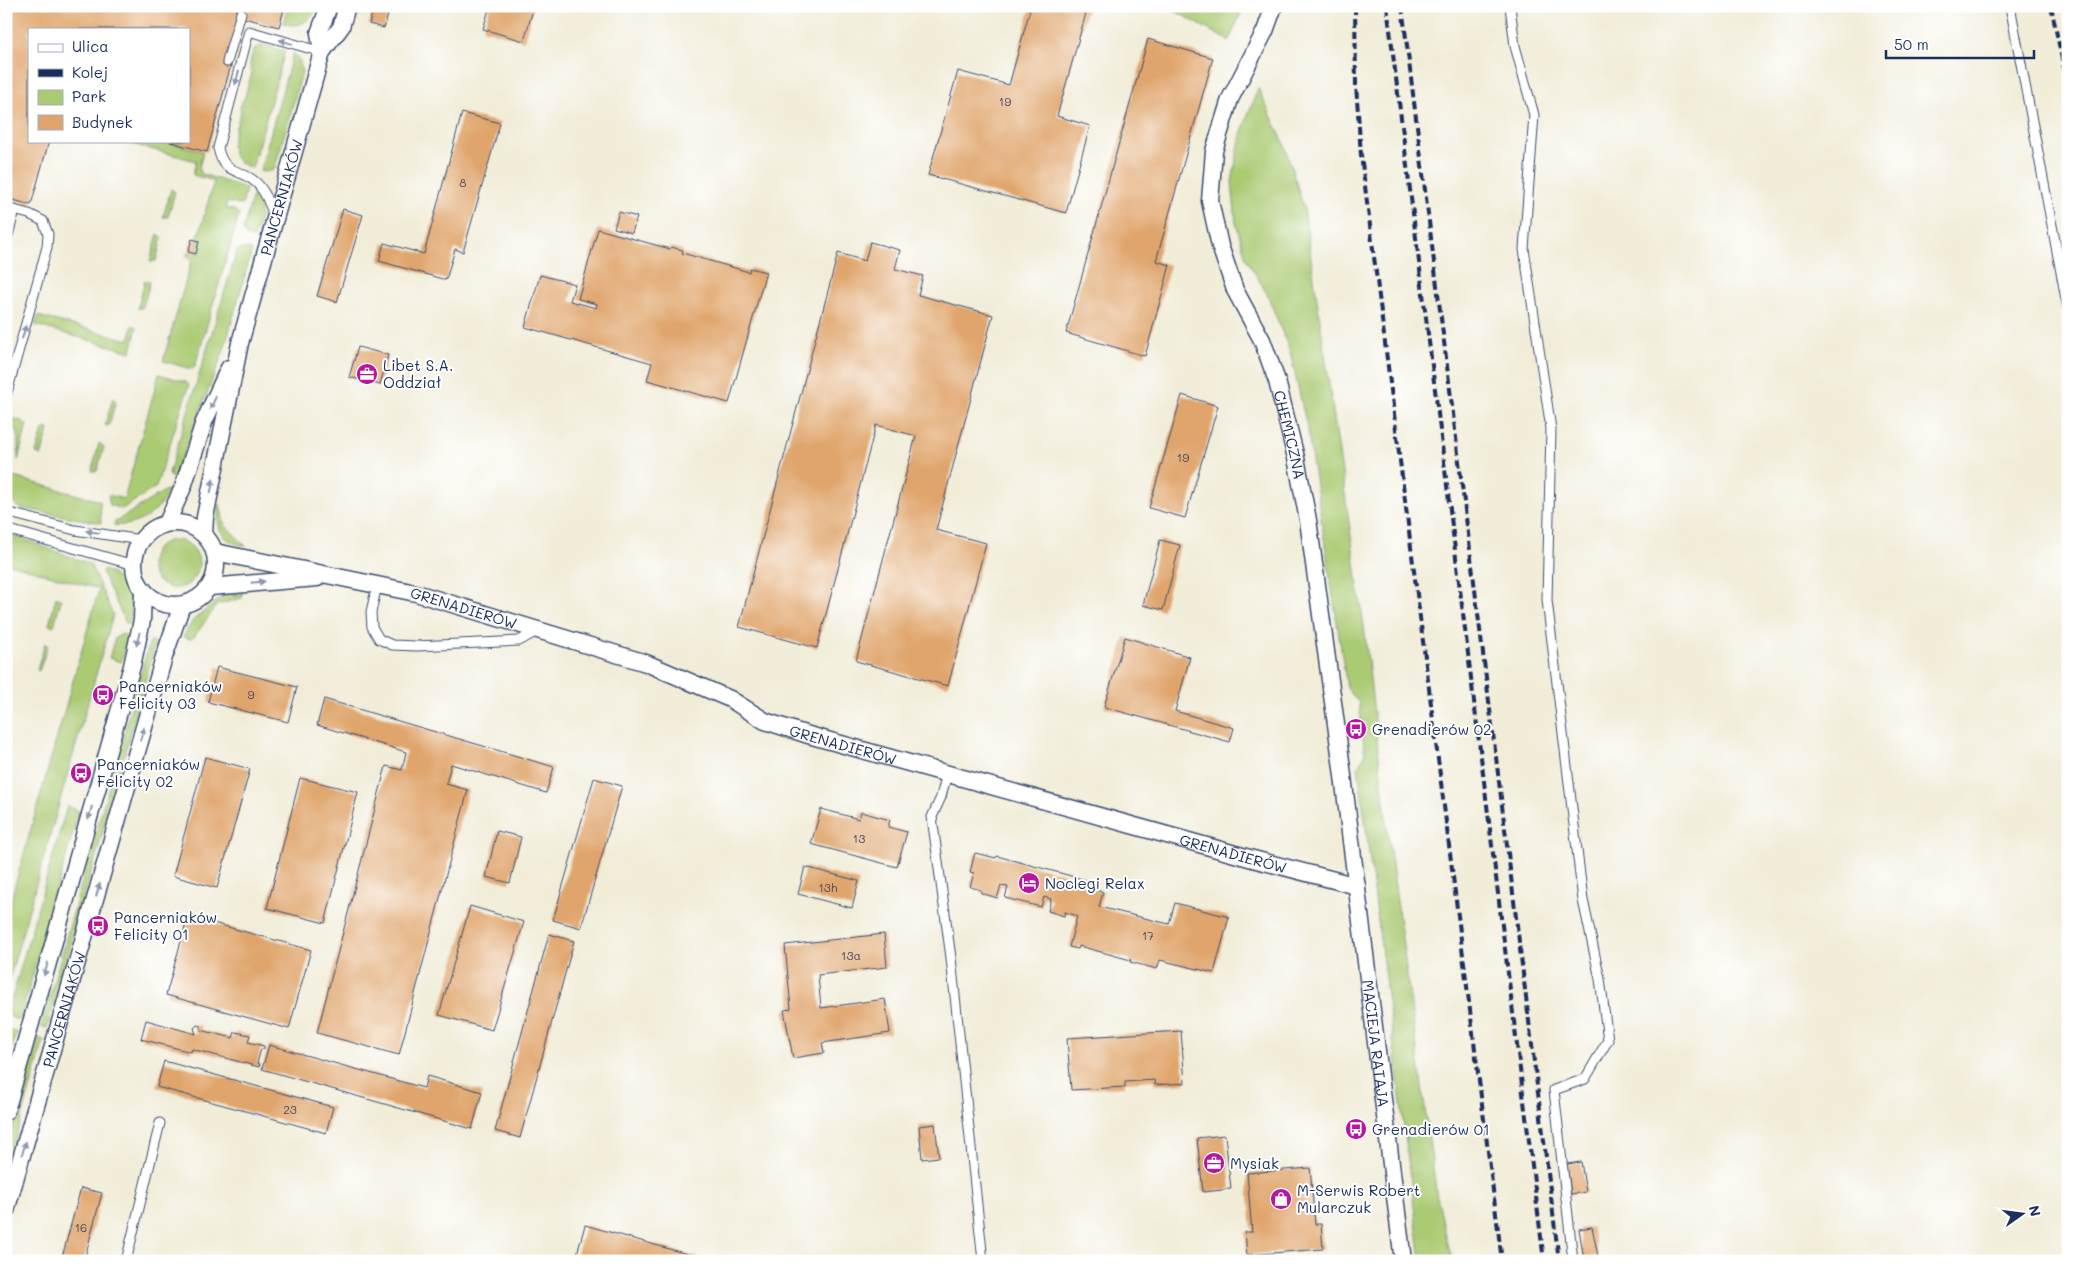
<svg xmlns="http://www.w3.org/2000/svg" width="2074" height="1267" viewBox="0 0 2074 1267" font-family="Mali,sans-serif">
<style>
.green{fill:#abcb73;stroke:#637d68}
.building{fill:#e0a56c}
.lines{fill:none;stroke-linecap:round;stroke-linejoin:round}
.service-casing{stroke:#3b4c70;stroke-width:11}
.minor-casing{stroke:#3b4c70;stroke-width:19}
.service{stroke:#fff;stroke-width:9}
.minor{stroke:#fff;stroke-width:16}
.rail{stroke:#1b2f5e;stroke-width:4;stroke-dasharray:8 4;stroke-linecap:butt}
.oneway{fill:#8d97ae}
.labels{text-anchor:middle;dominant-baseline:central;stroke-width:4;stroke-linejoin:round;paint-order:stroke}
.number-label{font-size:12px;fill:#4c4c62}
.street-label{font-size:15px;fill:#1b2f5e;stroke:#fff}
.poi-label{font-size:15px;fill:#1b2f5e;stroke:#fff;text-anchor:start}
</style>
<rect width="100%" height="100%" fill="#fff"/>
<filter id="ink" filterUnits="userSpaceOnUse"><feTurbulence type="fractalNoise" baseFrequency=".02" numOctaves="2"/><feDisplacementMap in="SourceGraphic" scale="10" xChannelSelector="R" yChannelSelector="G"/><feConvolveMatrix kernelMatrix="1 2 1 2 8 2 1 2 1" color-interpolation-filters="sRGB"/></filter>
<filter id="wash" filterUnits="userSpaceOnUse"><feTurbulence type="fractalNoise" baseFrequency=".0096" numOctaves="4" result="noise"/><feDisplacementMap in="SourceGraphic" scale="20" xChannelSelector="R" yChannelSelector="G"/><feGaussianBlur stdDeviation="1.12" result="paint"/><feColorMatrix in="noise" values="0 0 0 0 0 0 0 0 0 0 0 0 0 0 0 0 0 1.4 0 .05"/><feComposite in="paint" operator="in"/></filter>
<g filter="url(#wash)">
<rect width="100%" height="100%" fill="#f1edd9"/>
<g class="green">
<path d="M288,6h30c-6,15 -20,23 -35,17z"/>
<polygon points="1166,6 1244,6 1229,41"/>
<path d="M264,45l21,6 -33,117c-32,-9 -17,-35 -11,-57l-1,-4 1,-5 3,-2 8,-27c-4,-8 -1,-17 3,-25z"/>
<polygon points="293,53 300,61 302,73 275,167 273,170 264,172 260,171"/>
<polygon points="1258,88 1284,143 1304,209 1364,626 1387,827 1437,1197 1452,1261 1421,1261 1358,766 1365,755 1359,703 1347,688 1307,427 1290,352 1267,294 1246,258 1236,223 1232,182 1241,134"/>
<polygon points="121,141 165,141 203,152 199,168 202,174 246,188 243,203 240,205 227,202 226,208 236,211 239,215 195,366 191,369 163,361 192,259 187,257 187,253 196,255 200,241 197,240 214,181 193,175 196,161"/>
<polygon points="171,189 175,192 168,217 163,217"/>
<path d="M253,195c13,13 6,27 1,43l-8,-2 -3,-7z"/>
<polygon points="158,234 162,237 156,261 150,262"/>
<polygon points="244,248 252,250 223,353 174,478 170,477 169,473 237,251"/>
<polygon points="145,280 150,282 143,307 141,308 138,308"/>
<polygon points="38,316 129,340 133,325 137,327 131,352 35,325"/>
<polygon points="159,374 186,382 189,385 156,487 122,509 110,505 108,495 124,499"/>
<polygon points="113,398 116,401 109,425 107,426 105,425"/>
<polygon points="15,419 24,422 27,425 18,460 18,431 7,426 8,423"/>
<polygon points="45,428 49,429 41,457 36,453 43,430"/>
<polygon points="6,438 9,440 10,476 100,501 101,523 20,508 12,502 6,495"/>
<polygon points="99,443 104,447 97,471 92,471"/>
<path d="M166,490l3,1c-10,21 -30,36 -55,34l1,-3z"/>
<path d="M218,504h2l4,20 22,22c-26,-4 -30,-18 -28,-42z"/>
<polygon points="6,536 18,537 90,564 113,615 6,990 6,917 99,589 6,563"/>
<circle cx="175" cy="564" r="24"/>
<path d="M103,570c21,6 33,34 27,54l-4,-1 -24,-50z"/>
<polygon points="243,592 242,598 217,605 194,637 190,639 183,637 193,620 221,598 228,594"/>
<polygon points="56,597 61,600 54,625 52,626 49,625"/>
<polygon points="122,634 129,636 121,662 109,658 115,638"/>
<polygon points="150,641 156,643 47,1028 41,1027"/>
<polygon points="45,643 48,645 39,671 37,670"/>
<polygon points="67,806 79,811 20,1020 12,1018 8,1012"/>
<polygon points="9,1030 17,1032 11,1049 6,1055 6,1031"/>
<polygon points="38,1038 44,1040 6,1173 6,1151"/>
</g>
<g id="blocks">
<g class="building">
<polygon points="6,6 285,6 279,27 244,18 207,152 170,142 189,141 189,29 29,29 29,141 49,141 31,205 6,198"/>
<polygon points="374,6 391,6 384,28 369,24"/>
<polygon points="490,6 534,6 524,41 483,29"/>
<polygon points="800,6 815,6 814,11"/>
<polygon points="1031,6 1088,6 1057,116 1090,126 1066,213 928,175 958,71 1009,85"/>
<polygon points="1148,39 1213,58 1156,261 1170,265 1145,356 1066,333"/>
<polygon points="462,113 500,123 463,252 455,249 446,280 379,261 384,243 424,254"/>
<polygon points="343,209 363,215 337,302 317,296"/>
<polygon points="619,212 637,217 632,233 614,228"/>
<polygon points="598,229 670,249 671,247 683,250 682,253 749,272 750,268 766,272 729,403 647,380 652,363 525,327 540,275 575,284 570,301 596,308 597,304 578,299"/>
<polygon points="192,239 199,241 196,254 188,252"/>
<polygon points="870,242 900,250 895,269 923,276 918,295 993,315 936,530 986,543 948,686 856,661 916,436 876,425 817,648 739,627 838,253 865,261"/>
<polygon points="358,347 388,355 380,385 349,377"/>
<polygon points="1182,395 1218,406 1185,518 1149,508"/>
<polygon points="1160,540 1180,545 1163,610 1143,605"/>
<polygon points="1125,637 1190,657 1175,711 1234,728 1230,742 1104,707"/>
<polygon points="217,667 297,687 288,722 208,702"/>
<polygon points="324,699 554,767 546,793 451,764 446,784 468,790 399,1055 317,1033 386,766 402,770 406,752 317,725"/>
<polygon points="205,757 250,769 217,888 173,876"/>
<polygon points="300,778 358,792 325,923 267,908"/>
<polygon points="594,778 622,786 581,928 553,920"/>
<polygon points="821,809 859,819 861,812 890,820 888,827 907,832 897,867 811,844"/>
<polygon points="497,831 521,837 510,883 486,877"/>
<polygon points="975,853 996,858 997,856 1086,880 1084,887 1103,892 1099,907 1169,924 1175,903 1229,917 1214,973 1160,960 1157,969 1130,962 1131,960 1079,946 1078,949 1069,947 1077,916 1065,912 1064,916 1048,911 1051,899 1044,897 1041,907 1005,898 1008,887 1001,886 997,898 981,893 981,890 970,887 974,873 970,872"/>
<polygon points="805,867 859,881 852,908 798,894"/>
<polygon points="470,906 524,922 492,1030 439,1015"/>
<polygon points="188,916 311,950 289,1029 166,995"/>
<polygon points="549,934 574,941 520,1138 495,1131"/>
<polygon points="884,934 887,967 818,975 821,1008 885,999 890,1033 822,1043 824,1053 793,1058 784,1010 791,1009 785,945"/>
<polygon points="146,1020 196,1034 194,1028 197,1025 201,1026 201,1030 233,1038 235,1032 250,1035 248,1042 264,1046 264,1049 261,1049 257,1063 260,1064 259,1067 192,1049 191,1052 141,1039"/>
<polygon points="1181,1031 1185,1083 1155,1085 1154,1080 1125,1082 1125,1087 1071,1090 1067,1038"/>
<polygon points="269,1045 424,1088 427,1076 482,1092 472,1129 262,1069"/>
<polygon points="164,1061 333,1107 326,1133 157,1087"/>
<polygon points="935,1124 939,1157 922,1159 919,1126"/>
<polygon points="1225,1135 1231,1189 1203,1192 1197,1138"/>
<polygon points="1581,1162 1586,1192 1571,1194 1567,1164"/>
<polygon points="1310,1168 1315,1224 1321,1224 1323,1249 1247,1255 1245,1232 1252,1232 1247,1173"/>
<polygon points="81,1188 102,1193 84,1261 61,1261"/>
<polygon points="585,1225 708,1260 708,1261 575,1261"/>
<polygon points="1592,1227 1598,1256 1584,1259 1579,1229"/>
</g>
</g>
</g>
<g filter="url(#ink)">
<use href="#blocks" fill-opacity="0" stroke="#3b4c70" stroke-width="1"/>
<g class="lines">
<g class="service-casing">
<g id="service">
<polyline points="1510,6 1515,46 1534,115 1524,249 1551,429 1547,600 1583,900 1600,979 1608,1040 1585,1079 1554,1090 1573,1261"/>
<polyline points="2010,6 2068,309"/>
<polyline points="227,62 241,13"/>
<polyline points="6,208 29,214 43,221 48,234 47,247 6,396"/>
<path d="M274,218c-3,-13 -10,-30 -21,-38 -17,-12 -30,-7 -35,-32l31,-117 73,21"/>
<polyline points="6,242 15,210"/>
<polyline points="6,512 75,530 141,540"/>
<polyline points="6,529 134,565"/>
<polyline points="377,585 371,612 372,627 379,639 392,645 417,646 519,641 537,631"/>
<polyline points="947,773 941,797 932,817 951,958 983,1261"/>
<polyline points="126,1261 160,1123"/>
</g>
</g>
<g class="minor-casing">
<g id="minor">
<path id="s1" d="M1274,6l-9,25 -35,68 -16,52 -4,50 10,45 15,44 27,50 15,41 19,77 12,62 34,248 61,493"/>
<polyline points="322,52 319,33 329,6"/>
<circle cx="175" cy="564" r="41"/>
<polyline points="167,523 183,487 204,422 229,368"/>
<path id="s2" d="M204,534l1,-17 35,-174 82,-291 19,-25 6,-21"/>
<path id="s3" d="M215,552l201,41 230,70 84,36 35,22 40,13 448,125 104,27"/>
<polyline points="210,587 317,578"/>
<polyline points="6,1111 132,666 142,620 143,591"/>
<path id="s4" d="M6,1211l158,-554 18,-52"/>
</g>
</g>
<use href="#service" class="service"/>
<use href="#minor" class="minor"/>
<g class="rail">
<polyline points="1355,6 1356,85 1361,155 1502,1261"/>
<polyline points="1387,6 1544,1261"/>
<polyline points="1402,6 1559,1261"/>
<polyline points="2051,6 2068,88"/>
</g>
</g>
<defs><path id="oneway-solid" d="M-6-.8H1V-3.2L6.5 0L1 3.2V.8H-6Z" transform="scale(1.25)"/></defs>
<g class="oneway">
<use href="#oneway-solid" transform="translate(286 42) rotate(-163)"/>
<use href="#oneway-solid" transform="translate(237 78) rotate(105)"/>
<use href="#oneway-solid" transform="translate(24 332) rotate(-74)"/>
<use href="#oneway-solid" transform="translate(213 403) rotate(115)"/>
<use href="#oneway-solid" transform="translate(212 486) rotate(-79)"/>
<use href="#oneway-solid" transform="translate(93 532) rotate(-172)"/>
<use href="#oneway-solid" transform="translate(258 582) rotate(-5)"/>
<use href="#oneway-solid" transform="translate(138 639) rotate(103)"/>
<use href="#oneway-solid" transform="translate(142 734) rotate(-74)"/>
<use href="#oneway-solid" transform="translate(90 813) rotate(106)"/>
<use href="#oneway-solid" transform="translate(98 890) rotate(-74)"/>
<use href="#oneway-solid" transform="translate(46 969) rotate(106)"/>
<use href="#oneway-solid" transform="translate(24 1148) rotate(-74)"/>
</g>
</g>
<defs>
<g id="office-disc" transform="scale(1.125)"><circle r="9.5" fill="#b5179e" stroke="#fff"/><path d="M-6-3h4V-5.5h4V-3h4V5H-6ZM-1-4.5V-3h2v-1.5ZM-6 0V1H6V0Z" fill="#fff"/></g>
<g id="bus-disc" transform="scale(1.125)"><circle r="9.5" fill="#b5179e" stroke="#fff"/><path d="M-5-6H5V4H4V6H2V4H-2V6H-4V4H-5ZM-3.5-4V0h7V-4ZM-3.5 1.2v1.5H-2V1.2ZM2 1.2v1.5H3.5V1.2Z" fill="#fff"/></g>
<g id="hotel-disc" transform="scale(1.125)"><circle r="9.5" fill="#b5179e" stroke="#fff"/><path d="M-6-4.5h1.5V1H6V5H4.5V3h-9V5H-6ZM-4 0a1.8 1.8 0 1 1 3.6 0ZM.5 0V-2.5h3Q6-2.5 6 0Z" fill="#fff"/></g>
<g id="shop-disc" transform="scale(1.125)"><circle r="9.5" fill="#b5179e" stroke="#fff"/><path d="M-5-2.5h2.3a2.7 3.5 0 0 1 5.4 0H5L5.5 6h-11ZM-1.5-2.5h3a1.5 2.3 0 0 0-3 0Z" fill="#fff"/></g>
</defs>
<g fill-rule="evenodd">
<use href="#office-disc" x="367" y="374"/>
<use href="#bus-disc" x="103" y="695"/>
<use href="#bus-disc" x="1356" y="729"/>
<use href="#bus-disc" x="81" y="773"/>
<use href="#hotel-disc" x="1029" y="883"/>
<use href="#bus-disc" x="98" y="926"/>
<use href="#bus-disc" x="1356" y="1129"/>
<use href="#office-disc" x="1214" y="1163"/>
<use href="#shop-disc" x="1281" y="1199"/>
</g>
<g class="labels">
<g class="number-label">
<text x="1005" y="101">19</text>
<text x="463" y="182">8</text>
<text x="1183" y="457">19</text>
<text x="251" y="694">9</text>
<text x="859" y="838">13</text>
<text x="828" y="887">13h</text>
<text x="1148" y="935">17</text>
<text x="851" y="955">13a</text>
<text x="290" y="1109">23</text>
<text x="81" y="1227">16</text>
</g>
<g class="street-label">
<text stroke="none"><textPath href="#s2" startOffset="346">PANCERNIAKÓW</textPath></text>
<text stroke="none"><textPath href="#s1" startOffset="456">CHEMICZNA</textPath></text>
<text stroke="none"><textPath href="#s3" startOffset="255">GRENADIERÓW</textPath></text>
<text stroke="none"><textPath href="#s3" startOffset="660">GRENADIERÓW</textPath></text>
<text stroke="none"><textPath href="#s3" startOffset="1065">GRENADIERÓW</textPath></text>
<text stroke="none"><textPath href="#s4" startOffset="210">PANCERNIAKÓW</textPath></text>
<text stroke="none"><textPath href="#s1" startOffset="1071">MACIEJA RATAJA</textPath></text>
</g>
<g class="poi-label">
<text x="383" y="365">Libet S.A.<tspan x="383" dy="17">Oddział</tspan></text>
<text x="119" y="686">Pancerniaków<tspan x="119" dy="17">Felicity 03</tspan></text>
<text x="1372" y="729">Grenadierów 02</text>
<text x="97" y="764">Pancerniaków<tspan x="97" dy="17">Felicity 02</tspan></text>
<text x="1045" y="883">Noclegi Relax</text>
<text x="114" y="917">Pancerniaków<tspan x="114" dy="17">Felicity 01</tspan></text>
<text x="1372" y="1129">Grenadierów 01</text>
<text x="1230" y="1163">Mysiak</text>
<text x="1297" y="1190">M-Serwis Robert<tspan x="1297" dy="17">Mularczuk</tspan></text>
</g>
</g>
<rect width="2074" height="1267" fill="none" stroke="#fff" stroke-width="25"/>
<rect x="28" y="28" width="162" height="115" fill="#ffffff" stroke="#a4acbf"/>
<rect x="38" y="44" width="25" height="8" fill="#ffffff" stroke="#a4acbf"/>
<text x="72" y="52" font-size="15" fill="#1b2f5e">Ulica</text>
<rect x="38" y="69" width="25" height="8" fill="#1b2f5e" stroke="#a4acbf"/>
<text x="72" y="78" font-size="15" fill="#1b2f5e">Kolej</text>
<rect x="38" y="90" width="25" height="15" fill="#abcb73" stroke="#a4acbf"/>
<text x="72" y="102" font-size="15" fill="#1b2f5e">Park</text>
<rect x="38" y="115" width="25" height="15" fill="#e0a56c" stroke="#a4acbf"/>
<text x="72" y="128" font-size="15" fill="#1b2f5e">Budynek</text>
<g transform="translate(2022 1214) rotate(76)" stroke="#ffffff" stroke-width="4" paint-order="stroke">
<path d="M0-4L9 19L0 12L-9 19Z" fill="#1b2f5e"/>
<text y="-8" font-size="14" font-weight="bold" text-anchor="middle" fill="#1b2f5e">N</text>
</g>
<path d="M1886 50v8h148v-8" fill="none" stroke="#1b2f5e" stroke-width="2.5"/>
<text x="1894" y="50" font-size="15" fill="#1b2f5e" stroke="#ffffff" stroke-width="4" paint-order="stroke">50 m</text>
</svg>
